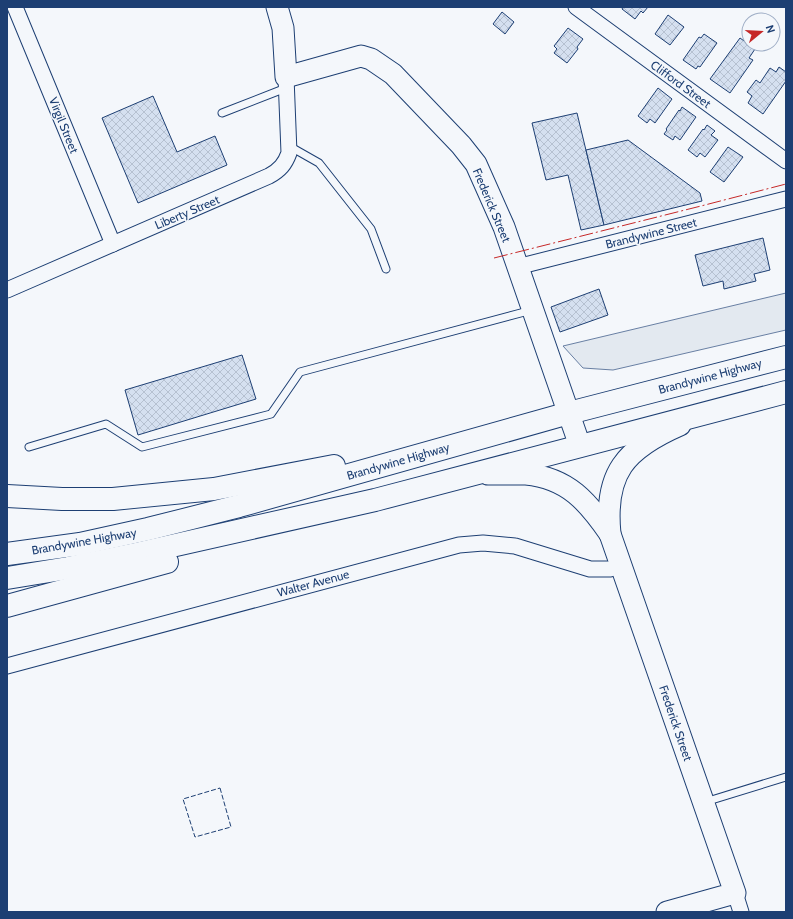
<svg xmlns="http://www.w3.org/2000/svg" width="793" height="919" viewBox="0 0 793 919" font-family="Cabin,sans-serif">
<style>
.green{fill:#e3e9f0;stroke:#687fa3}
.building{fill:url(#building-cross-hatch);stroke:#1d3f73}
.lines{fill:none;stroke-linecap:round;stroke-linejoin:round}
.lane-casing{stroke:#1d3f73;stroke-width:9}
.street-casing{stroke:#1d3f73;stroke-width:17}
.secondary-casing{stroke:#1d3f73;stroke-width:23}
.primary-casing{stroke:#1d3f73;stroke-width:24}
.lane{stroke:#f4f7fb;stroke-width:7}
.street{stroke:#f4f7fb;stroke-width:15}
.secondary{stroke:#f4f7fb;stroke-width:21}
.primary{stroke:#f4f7fb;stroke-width:22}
.fence{stroke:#1d3f73;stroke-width:1;stroke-dasharray:5 2;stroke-linecap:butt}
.power{stroke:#c62828;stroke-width:1;stroke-dasharray:14 3 2 3;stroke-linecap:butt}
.labels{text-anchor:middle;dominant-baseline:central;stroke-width:3;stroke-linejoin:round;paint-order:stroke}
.street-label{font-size:12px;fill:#1d3f73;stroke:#f4f7fb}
</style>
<defs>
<pattern id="building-cross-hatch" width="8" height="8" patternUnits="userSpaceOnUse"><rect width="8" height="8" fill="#d5e0f0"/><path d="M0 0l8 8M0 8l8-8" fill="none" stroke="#b6c1d1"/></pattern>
</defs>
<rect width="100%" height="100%" fill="#f4f7fb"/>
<polygon class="green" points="786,293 786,330 613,370 583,368 563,346"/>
<g class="building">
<polygon points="623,7 648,7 643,13 641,11 635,19 622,9"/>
<polygon points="502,12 514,22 505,34 493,24"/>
<polygon points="668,15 684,27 670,45 655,34"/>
<polygon points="568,28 583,39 577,47 578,49 567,63 554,53 557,49 554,46"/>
<polygon points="704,34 717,43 700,67 698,66 696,69 683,60 699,37 701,38"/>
<polygon points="740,38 755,49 749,58 753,60 730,93 710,79"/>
<polygon points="779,67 786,72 786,81 763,114 748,103 752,96 747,92 756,80 760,83 770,68 776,72"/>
<polygon points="658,88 672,99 655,123 650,119 647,123 638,116"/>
<polygon points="153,96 177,152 215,136 227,165 138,203 102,118"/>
<polygon points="682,107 696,117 680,140 675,136 673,140 664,134 667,130 666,129 679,110 680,111"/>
<polygon points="577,113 604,225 581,230 568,175 546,180 532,123"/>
<polygon points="707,125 715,131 711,135 718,140 705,157 700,153 697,157 688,150 703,129 704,130"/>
<polygon points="628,140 700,193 702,201 604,225 586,150"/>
<polygon points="728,147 743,157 724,182 710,172"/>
<polygon points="763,238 770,270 754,274 756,281 724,289 723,281 703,286 695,255"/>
<polygon points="599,289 608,315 560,332 551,307"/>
<polygon points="242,355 256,399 138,435 125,390"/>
</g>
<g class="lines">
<g class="lane-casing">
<g id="lane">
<polyline points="222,113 286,88"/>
<polyline points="289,146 319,163 371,229 386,269"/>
<polyline points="29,447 106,424 142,447 271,414 300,372 532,310"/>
<polyline points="705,802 786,777"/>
</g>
</g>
<g class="street-casing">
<g id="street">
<polyline points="15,7 113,244"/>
<polyline points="576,7 786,161"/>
<polyline points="517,267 786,199"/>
<path d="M7,290l262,-114c11,-6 16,-12 20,-23l-3,-76"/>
<polyline points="7,666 459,545 483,543 515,546 590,569 610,569 621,566"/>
<polyline points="735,893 741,912"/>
</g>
</g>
<g class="secondary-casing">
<g id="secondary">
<polyline points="277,7 283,28 286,77 361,56 371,59 393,74 461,145 476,164 504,227 580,446"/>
<path d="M488,474c13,0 25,0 38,0 42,4 62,28 84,60"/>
<path d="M667,912l68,-19 -125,-359c-6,-61 15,-85 70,-109"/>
</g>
</g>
<g class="primary-casing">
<g id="primary">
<polyline points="7,496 62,499 113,499 214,489 334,466"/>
<polyline points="7,554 80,544 148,529 239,506 569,413 786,357"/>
<polyline points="7,578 68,568 136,554 375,500 786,392"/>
<polyline points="7,606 167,562"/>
</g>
</g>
<use href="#lane" class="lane"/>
<use href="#street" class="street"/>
<use href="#secondary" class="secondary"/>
<use href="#primary" class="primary"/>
<polygon class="fence" points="220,788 231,827 195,837 183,799"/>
<polyline class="power" points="494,258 701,206 786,184"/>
</g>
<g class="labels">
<g class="street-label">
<text transform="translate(681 84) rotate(36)">Clifford Street</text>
<text transform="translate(64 125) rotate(68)">Virgil Street</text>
<text transform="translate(492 205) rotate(67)">Frederick Street</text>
<text transform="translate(187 212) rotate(-23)">Liberty Street</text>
<text transform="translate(651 233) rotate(-14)">Brandywine Street</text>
<text transform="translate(710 376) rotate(-15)">Brandywine Highway</text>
<text transform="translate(398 461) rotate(-16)">Brandywine Highway</text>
<text transform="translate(84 541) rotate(-10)">Brandywine Highway</text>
<text transform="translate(313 583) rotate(-15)">Walter Avenue</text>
<text transform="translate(676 723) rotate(71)">Frederick Street</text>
</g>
</g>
<rect width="793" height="919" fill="none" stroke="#1d3f73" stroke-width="16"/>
<g transform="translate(761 32) rotate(72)"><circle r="19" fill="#f4f7fb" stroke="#9eadc5"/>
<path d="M0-3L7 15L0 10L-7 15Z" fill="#c62828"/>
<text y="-6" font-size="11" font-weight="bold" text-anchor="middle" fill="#1d3f73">N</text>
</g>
</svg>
